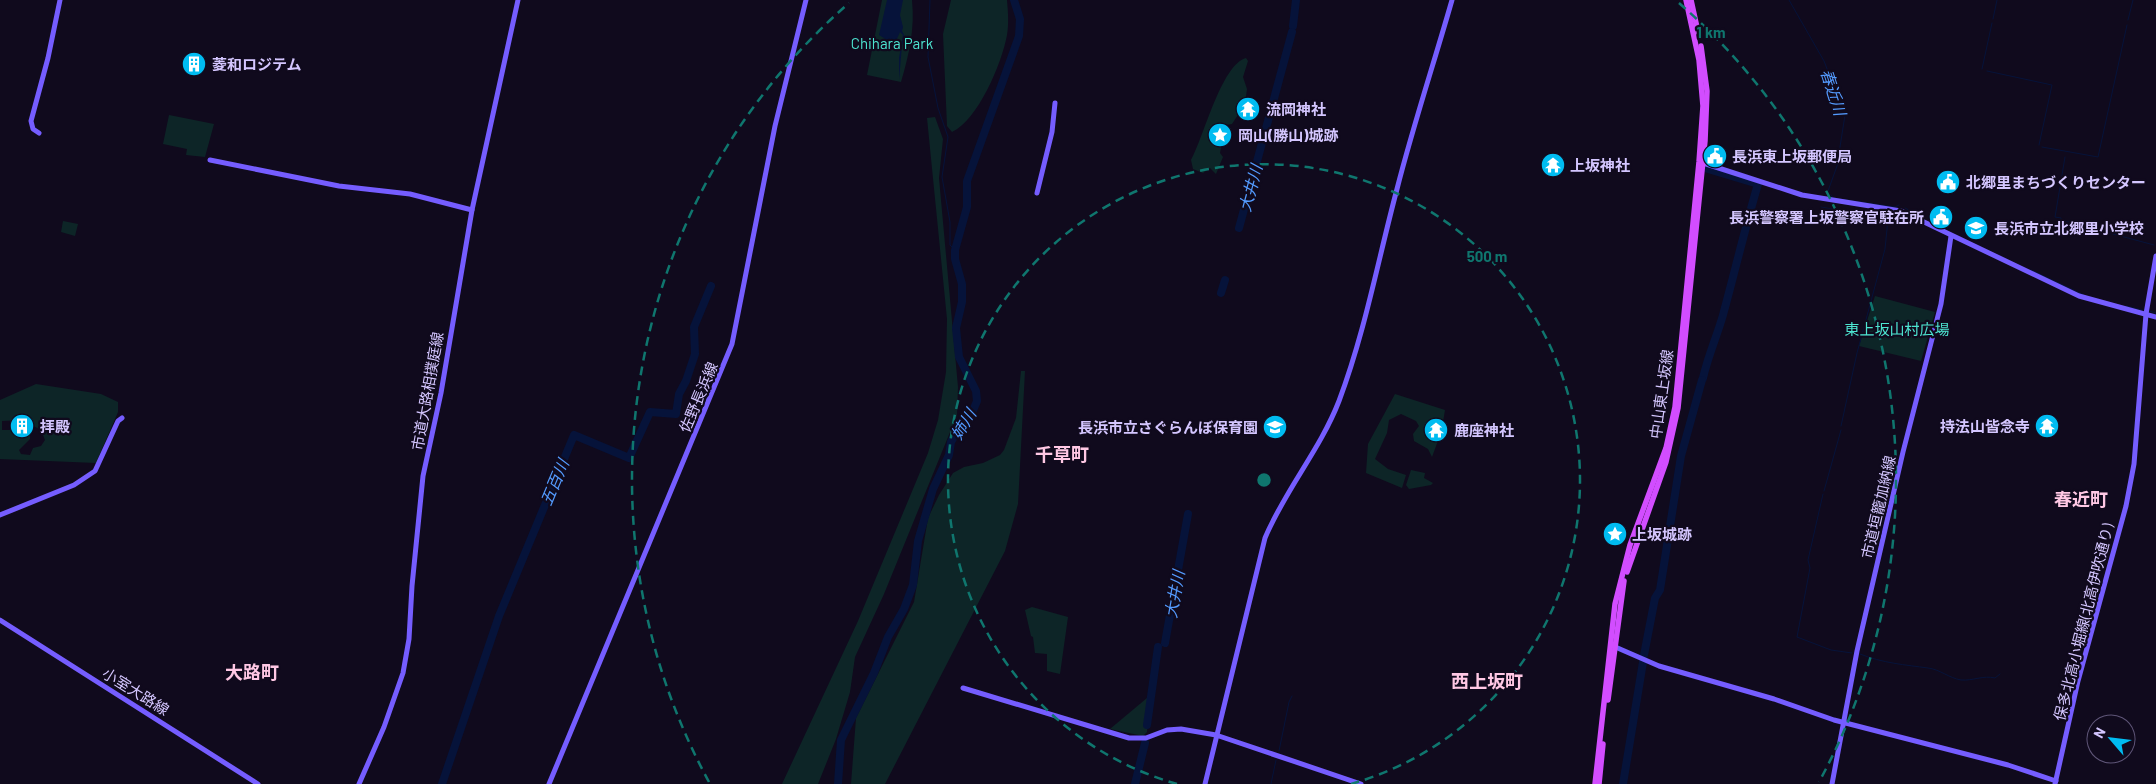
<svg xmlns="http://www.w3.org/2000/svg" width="2156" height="784" viewBox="0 0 2156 784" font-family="Barlow,'Noto Sans JP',sans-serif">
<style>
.green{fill:#0d2527;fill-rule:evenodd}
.water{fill:#06133a}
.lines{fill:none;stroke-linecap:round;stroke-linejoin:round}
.stream{stroke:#06133a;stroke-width:1}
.river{stroke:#06133a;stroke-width:8}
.secondary{stroke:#755dff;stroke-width:5}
.primary{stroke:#d24dff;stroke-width:5.5}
.ring{fill:none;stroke:#0f766e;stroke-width:2.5;stroke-dasharray:9 6}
.labels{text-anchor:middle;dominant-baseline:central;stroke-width:4.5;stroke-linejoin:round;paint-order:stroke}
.park-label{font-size:15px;fill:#4de5d1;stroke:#100a1d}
.poi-label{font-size:15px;font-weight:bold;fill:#d4c6ff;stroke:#100a1d;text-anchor:start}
.street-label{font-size:15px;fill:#d4c6ff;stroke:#100a1d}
.water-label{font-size:16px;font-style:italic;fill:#549bff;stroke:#100a1d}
.quarter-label{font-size:18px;font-weight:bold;fill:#ffc8e4;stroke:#100a1d}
.centre{fill:#0f766e;stroke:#100a1d;stroke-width:2.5}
.ring-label{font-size:15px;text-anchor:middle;font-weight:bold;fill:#0f766e;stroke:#100a1d;stroke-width:4.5;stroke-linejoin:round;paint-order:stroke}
</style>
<rect width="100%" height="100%" fill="#100a1d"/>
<g class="green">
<path d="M882,0h30c3,29 -3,54 -11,82l-34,-7z"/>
<path d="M951,0h56c1,11 2,24 0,35 -5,28 -29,85 -55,97l-5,-6 -4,-92z"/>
<path d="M1246,58l2,3 -5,16 4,12 -2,15 -13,20 -6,1 -5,7 2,5 -3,16 3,4 -7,17 -6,-6 -7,5 -10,-4 -2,-9c13,-23 30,-95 55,-102z"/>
<polygon points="169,115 214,124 205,157 186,155 187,149 163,144"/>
<polygon points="935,117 943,139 939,178 958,387 957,415 884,594 855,657 850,692 836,739 818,784 782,784 858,621 928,453 938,420 946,372 947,319 927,118"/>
<polygon points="63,221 78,224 75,236 61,232"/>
<polygon points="1875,296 1935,312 1921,361 1859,346"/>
<polygon points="1021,371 1025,371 1018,504 1005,551 885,784 851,784 856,718 914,602 928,518 939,495 953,473 964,467 983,463 1000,455 1004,450 1016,418"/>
<path d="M36,384l65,10 17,8v10l-22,51 -96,-4v-59zM22,420l19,10 4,10 -4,6 -8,2 -3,7 -9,-1 -2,-4 11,-11v-9h-28v-9z"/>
<polygon points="1395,394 1445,410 1443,422 1431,421 1428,432 1439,438 1432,457 1428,449 1414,441 1413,434 1419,426 1416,421 1401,414 1389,420 1387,433 1375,459 1388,469 1406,475 1402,488 1366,473 1368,444"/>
<polygon points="1411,470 1425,473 1424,478 1433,483 1431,485 1409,489 1406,485"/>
<polygon points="1032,607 1068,617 1060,674 1047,671 1047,654 1035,653 1033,637 1031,636 1025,610"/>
<polygon points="1147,698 1149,699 1147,732 1143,736 1110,729"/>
</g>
<polygon class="water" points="887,0 903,0 900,15 903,27 902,31 906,39 902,45 899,80 899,58 903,35 900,32 896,41 890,42 879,35"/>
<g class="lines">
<g class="stream">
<polyline points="930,0 928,57 938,108 948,137 942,177 950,222 950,245 955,250"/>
<polyline points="1789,0 1824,61 1845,115 1837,166 1828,191"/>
<polyline points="1993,19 1997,0"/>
<polyline points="2128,20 2133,0"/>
<polyline points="1982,69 1992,23"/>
<polyline points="1987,71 2052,85 2039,145"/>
<polyline points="2042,147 2098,157 2127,25"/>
<polyline points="2065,157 2055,217 2061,218 2061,220 2154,245"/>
<polyline points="1831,195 1833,198 1895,207 1899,205"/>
<polyline points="1821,207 1888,219 1885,249 1857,353 1841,426"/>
<polyline points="1905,208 1924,218"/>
<polyline points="1929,220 1943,226"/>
<polyline points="2031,270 2084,295"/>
<polyline points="2126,306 2142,310"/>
<polyline points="2149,311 2156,313"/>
<polyline points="1824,491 1841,430"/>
<polyline points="1823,494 1808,560 1810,568 1797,637 1831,650 1852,653"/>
<path d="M1860,654c22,9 46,11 68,14 11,1 21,10 33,12 12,1 22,-5 34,-2l5,-4"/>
<polyline points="1279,751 1289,702 1292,696"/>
<polyline points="1271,784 1276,760"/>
</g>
<g class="river">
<polyline points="1293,26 1296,0"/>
<polyline points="1239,228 1292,32"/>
<polyline points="1221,293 1225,280"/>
<path d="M1703,378c5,-22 14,-42 20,-63 12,-44 22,-87 35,-131l-50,-15"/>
<polyline points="1165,643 1188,514"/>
<polyline points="1644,655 1655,598 1660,590 1681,456 1702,380"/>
<polyline points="1147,725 1158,647"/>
<polyline points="442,784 499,616 574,435 629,458 650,412 676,414 679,394 686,381 695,354 694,327 711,286"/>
<polyline points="838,784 841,740 874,673 888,637 904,609 913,585 918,541 933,489 949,455 951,442 961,424 972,413 977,401 976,391 959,357 956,328 962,302 962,284 955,259 955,250 967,207 967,181 1019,36 1020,19 1014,0"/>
<polyline points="1135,784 1145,743"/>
<polyline points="1623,784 1643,662"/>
</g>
<g class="secondary">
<polyline points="39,133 33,129 31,121 48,58 60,0"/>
<polyline points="210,160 339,186 410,194 472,210"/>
<polyline points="1700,162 1802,195 1901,211 2079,296 2156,317"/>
<polyline points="1037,193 1052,132 1055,103"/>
<polyline points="0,515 74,485 95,471 118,421 122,418"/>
<polyline points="0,620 258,784"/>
<polyline points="1613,646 1659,666 1774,699 1834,720 2008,765 2056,781"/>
<polyline points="963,688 1129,738 1146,738 1167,730 1181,729 1216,735 1361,784"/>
<polyline points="359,784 384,727 403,673 409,639 412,586 423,476 441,393 472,210 518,0"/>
<polyline points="549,784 732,344 775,126 806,0"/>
<path d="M1205,784l60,-246c20,-48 55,-88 74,-137 26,-69 39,-141 58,-212 16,-63 37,-126 55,-189"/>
<polyline points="1832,784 1857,651 1903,452 1941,304 1951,236"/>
<polyline points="2055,784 2078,681 2126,506 2134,464 2146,314 2156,256"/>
</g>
<g class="primary">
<polyline points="1691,0 1698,32"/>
<polyline points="1627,572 1666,462 1678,408 1705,141 1707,91 1701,46"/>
<polyline points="1608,700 1624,581"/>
<polyline points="1595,784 1615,604 1630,545 1666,448 1675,407 1699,162 1703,106 1699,60 1686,0"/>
<polyline points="1599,784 1603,744"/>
</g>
</g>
<g class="ring">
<path d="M1177 784A316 316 0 1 1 1351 784"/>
<path d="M709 782A632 632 0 0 1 849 3M1679 3A632 632 0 0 1 1819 782"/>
</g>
<defs>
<g id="building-disc" transform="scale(1.25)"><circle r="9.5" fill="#00bcf1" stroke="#100a1d"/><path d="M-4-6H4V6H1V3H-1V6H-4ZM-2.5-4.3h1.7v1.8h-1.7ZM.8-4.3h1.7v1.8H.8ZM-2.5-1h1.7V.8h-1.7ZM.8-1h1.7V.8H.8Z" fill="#fff"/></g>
<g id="temple-disc" transform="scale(1.25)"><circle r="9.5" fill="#00bcf1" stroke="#100a1d"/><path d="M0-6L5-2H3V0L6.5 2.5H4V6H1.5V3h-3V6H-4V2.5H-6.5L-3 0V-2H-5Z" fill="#fff"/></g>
<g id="sight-disc" transform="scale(1.25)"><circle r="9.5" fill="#00bcf1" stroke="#100a1d"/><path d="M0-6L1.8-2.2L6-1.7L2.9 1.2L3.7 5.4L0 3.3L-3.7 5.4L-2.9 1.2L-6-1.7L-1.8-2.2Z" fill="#fff"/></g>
<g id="civic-disc" transform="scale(1.25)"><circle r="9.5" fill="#00bcf1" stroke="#100a1d"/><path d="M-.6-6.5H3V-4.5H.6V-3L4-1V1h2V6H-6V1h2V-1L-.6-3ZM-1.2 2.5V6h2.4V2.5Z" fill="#fff"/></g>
<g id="school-disc" transform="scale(1.25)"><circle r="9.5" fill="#00bcf1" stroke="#100a1d"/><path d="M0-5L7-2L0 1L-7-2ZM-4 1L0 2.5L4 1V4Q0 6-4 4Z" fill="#fff"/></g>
</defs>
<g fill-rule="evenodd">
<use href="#building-disc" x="194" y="64"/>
<use href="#temple-disc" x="1248" y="109"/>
<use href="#sight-disc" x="1220" y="135"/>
<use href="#civic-disc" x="1715" y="156"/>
<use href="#temple-disc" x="1553" y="165"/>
<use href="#civic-disc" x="1948" y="182"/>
<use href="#civic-disc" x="1941" y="217"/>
<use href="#school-disc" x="1976" y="228"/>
<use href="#building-disc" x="22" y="426"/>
<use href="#temple-disc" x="2047" y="426"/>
<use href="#school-disc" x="1275" y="427"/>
<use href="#temple-disc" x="1436" y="430"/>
<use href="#sight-disc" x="1615" y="534"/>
</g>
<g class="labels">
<g class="park-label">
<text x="892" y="43">Chihara Park</text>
<text x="1897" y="329">東上坂山村広場</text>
</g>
<g class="poi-label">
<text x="212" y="64">菱和ロジテム</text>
<text x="1266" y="109">流岡神社</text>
<text x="1238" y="135">岡山(勝山)城跡</text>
<text x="1732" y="156">長浜東上坂郵便局</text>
<text x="1570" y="165">上坂神社</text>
<text x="1966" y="182">北郷里まちづくりセンター</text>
<text x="1924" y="217" text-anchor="end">長浜警察署上坂警察官駐在所</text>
<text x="1994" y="228">長浜市立北郷里小学校</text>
<text x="40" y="426">拝殿</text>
<text x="2030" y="426" text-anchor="end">持法山皆念寺</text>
<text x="1258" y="427" text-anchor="end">長浜市立さぐらんぼ保育園</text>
<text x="1454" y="430">鹿座神社</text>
<text x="1632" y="534">上坂城跡</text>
</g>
<g class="street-label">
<text transform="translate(427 391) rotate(-80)">市道大路相撲庭線</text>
<text transform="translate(1661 394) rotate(-82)">中山東上坂線</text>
<text transform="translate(698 397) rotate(-67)">佐野長浜線</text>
<text transform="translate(1878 507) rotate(-77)">市道垣籠加納線</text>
<text transform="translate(2083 622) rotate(-76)">保多北高小堀線(北高伊吹通り)</text>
<text transform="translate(136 691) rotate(32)">小室大路線</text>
</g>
<g class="water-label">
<text transform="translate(1834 92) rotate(72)">春近川</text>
<text transform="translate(1250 188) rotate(-75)">大井川</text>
<text transform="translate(963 424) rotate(-59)">姉川</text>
<text transform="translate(554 482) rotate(-67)">五百川</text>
<text transform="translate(1174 594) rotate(-80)">大井川</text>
</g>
<g class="quarter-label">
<text x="1062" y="454">千草町</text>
<text x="2081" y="499">春近町</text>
<text x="252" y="672">大路町</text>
<text x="1487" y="681">西上坂町</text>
</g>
</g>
<circle cx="1264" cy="480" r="8" class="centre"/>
<g class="ring-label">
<text x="1711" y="38">1 km</text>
<text x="1487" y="262">500 m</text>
</g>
<g transform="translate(2111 739) rotate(298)"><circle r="24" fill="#100a1d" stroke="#5e5577"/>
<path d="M0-4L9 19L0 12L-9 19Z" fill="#00bcf1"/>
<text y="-8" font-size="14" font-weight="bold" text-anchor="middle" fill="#d4c6ff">N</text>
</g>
</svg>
